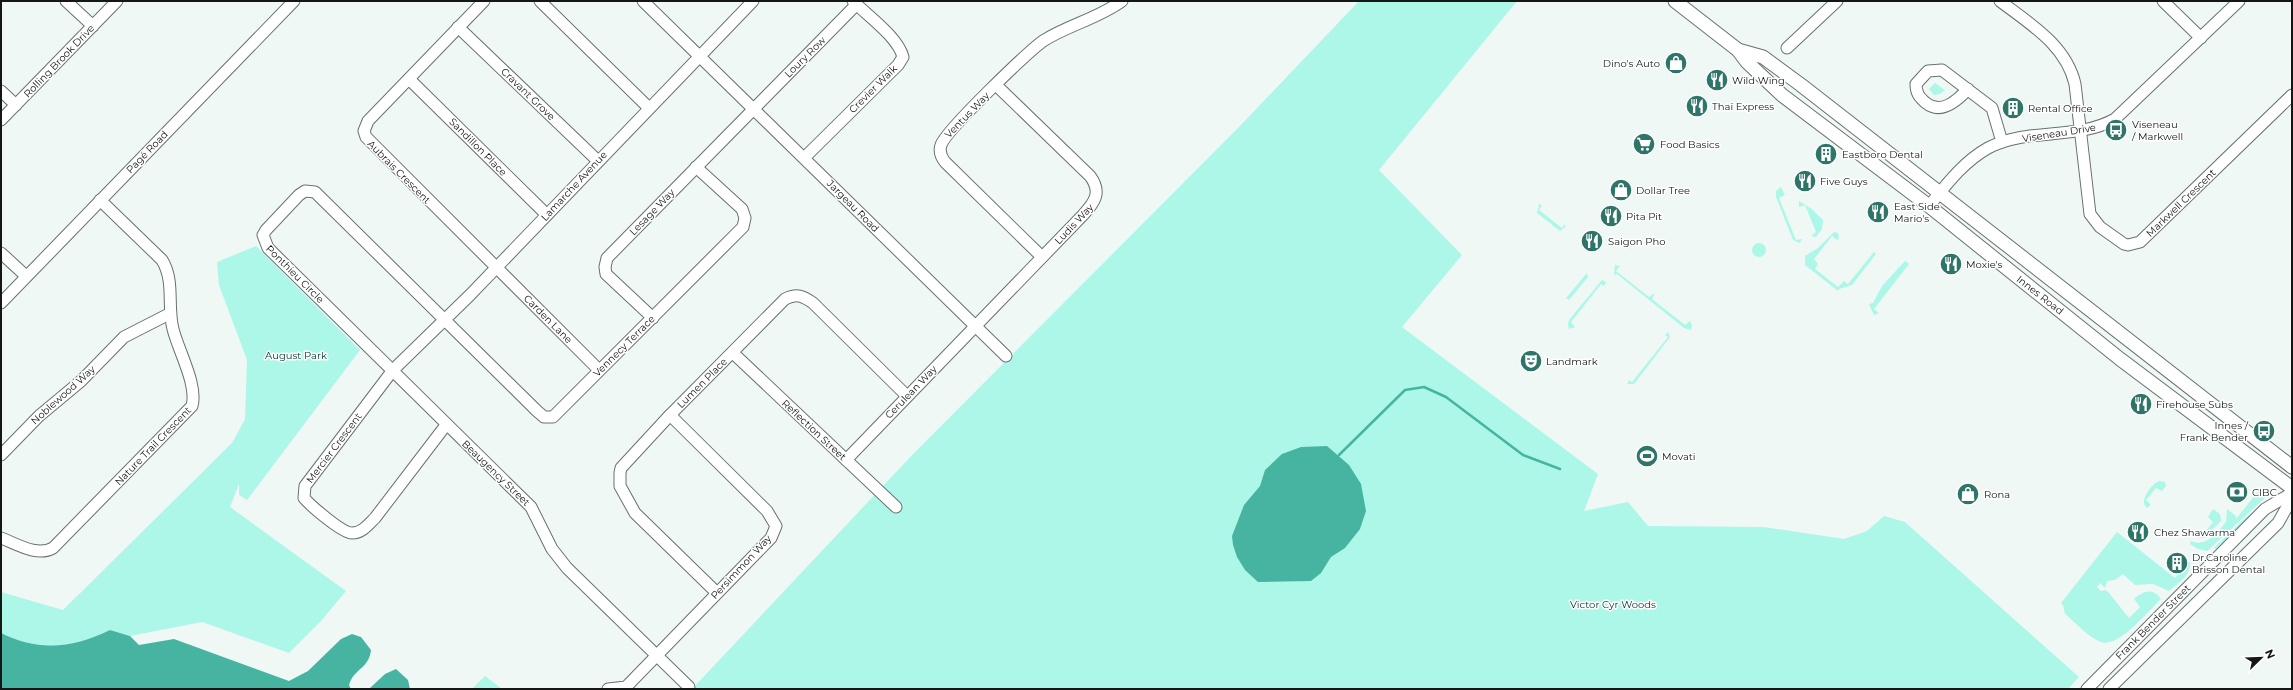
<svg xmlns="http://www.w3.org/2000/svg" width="2293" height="690" viewBox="0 0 2293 690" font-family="Montserrat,sans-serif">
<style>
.green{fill:#acf7e8}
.water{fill:#47b4a2}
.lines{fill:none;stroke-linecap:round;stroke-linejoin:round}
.stream{stroke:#47b4a2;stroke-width:2.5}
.minor-casing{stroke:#69716f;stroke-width:13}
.major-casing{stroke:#69716f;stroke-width:15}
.minor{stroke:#fff;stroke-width:11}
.major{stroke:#fff;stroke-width:13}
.labels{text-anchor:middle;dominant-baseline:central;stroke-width:3;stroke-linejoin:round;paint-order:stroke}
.street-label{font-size:10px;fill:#141716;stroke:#fff}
.poi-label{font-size:10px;fill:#141716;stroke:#fff;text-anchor:start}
.park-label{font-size:10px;fill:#00332c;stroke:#fff}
</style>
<rect width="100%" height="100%" fill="#f0f8f6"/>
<g class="green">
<polygon points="1359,1 1517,1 1379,170 1462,255 1402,327 1598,474 1584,511 1628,502 1648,526 1764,527 1844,539 1867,531 1884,516 1905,522 2079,677 2068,689 692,689 914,453 1239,127"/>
<polygon points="1935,83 1945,90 1940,94 1934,95 1929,89"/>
<polygon points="1781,187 1785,195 1779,198 1796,240 1802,239 1800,243 1793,240 1776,197 1776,191"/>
<polygon points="1799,201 1812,209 1823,220 1822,229 1816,237 1811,236 1816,232 1805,205 1799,207"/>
<polygon points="1539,204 1542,205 1539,210 1562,228 1565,224 1565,227 1560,231 1537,213"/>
<polygon points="1834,232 1838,233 1839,238 1837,240 1832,236 1814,259 1818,264 1815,269 1838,287 1844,281 1848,284 1874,252 1876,254 1852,285 1839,289 1838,291 1805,265 1805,256 1818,248"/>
<circle cx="1759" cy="250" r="7"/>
<path d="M256,246l104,104 -113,150 -8,-5v-11l-9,23 116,84 -25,30 -32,32 -87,-31 -72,14 -20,-6c-37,18 -71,22 -109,3v-41l62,18 169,-167 13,-24 2,-59 -28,-75 -2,-23z"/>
<polygon points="1905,261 1909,264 1874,309 1879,313 1874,315 1869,304 1873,303 1882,286"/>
<polygon points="1615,265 1620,266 1616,271 1649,297 1655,293 1652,299 1685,325 1690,321 1692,325 1691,330 1684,328 1617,274 1614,275"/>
<polygon points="1587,273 1588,277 1569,300 1566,298"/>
<polygon points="1602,280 1606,282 1604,286 1601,284 1571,322 1575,327 1569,329 1568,324 1569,320"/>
<polygon points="1668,332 1670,337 1634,384 1627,384 1629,380 1632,382 1668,337 1665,335"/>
<path d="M2159,481l6,1 1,4 -4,5 -6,-3 -10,12 5,5 -4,3 -3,-4c-1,-8 8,-20 15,-23z"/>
<path d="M2260,489l2,5h5l-1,3 -59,54 -9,-2 -8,-5 1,-3c15,7 26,-8 35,-19l1,-13 9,7v3z"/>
<polygon points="2269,500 2216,549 2214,548 2245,518"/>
<polygon points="2213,509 2220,514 2221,521 2204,538 2198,538 2196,534 2201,537 2213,522 2208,517"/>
<path d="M2117,532l58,46 15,-17c2,14 -12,22 -21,30l-16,-7 -18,1 -12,-11 -8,6 -8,1 -2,7 -5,-5 -3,4 4,4 5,-1 3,3 20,25 11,-11 -6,-8c9,-8 19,-12 27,0 -13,12 -42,49 -60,43 -12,-4 -26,-20 -36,-28l-2,-9 -2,-2z"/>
<polygon points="485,676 502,689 472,689"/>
</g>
<g class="water">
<polygon points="1327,446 1349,465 1361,484 1366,511 1360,529 1345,548 1331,557 1321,573 1311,581 1258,582 1245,570 1237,557 1233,545 1232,536 1244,505 1260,486 1265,470 1282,454 1301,447"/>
<path d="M110,630l20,6 9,9 35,-6 115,42 19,-10 33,-32 11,-5 9,3 10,13c-2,19 -17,18 -22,35l2,4h-350v-56c38,19 72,15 109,-3z"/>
<polygon points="396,669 408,680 410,689 369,689 385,674"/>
</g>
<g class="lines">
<polyline class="stream" points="1339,455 1405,390 1424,387 1446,397 1523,455 1560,469"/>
<g class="minor-casing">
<g id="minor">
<polyline points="66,1 93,26"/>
<polyline points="484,1 368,121 364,131 366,137 599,370"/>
<polyline points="540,1 648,107"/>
<polyline points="643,1 1006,356"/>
<path d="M2000,1c30,23 66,44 75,83l15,130 10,13 24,17 4,1 12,-3 152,-147"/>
<polyline points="2163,1 2201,38"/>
<polyline points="458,27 598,161"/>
<polyline points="1787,48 1837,1"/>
<polyline points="409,79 547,215"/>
<path d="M1968,89c-11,12 -27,26 -42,14 -7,-6 -10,-10 -10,-19l12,-13 14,-1 50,38 10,34"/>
<polyline points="1,91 16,105"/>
<polyline points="1,120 117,1"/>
<path d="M805,157l93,-92 5,-8c-5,-20 -35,-41 -50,-56"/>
<path d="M1929,206c17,-21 34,-44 59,-58 39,-21 88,-7 127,-29l124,-118"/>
<polyline points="1,253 26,276"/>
<path d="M1042,257l-97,-95c-4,-5 -6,-11 -4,-17 5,-15 87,-93 102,-104 25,-16 54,-22 79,-40"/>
<polyline points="1,303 294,1"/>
<polyline points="653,318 606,274 605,267 607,258 857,4"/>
<polyline points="733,353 896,507"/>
<path d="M446,425l-71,93c-7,7 -13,15 -23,15 -10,0 -41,-27 -48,-35l1,-12 88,-116 77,-75 283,-294"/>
<polyline points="1,455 39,416 81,381 124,337 169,314"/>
<path d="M846,460l237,-245c12,-13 19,-23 7,-39l-94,-91"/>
<path d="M1,538c16,6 36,19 52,10l139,-142c6,-21 -14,-56 -19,-77 -6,-23 2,-48 -11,-69l-62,-60"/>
<path d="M717,593l-82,-80 -15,-27v-13l1,-5 49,-53 115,-116c12,-6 18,-3 28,4l94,93"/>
<polyline points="689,687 567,568 552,549 531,507 268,248 263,235 266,230 299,195 305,191 315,192 537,411 544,417 553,417 743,227 745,218 742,209 696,167"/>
<polyline points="608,689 626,687 771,538 776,526 767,511 670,415"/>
<polyline points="2087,689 2265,509 2292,493"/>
<polyline points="2109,689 2278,523 2292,498"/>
</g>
</g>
<g class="major-casing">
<g id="major">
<polyline points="1675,1 1738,50 1747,62 1782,95 1929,206 2120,359 2292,488"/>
<polyline points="1738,50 1763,57 1801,85 2292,467"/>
</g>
</g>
<use href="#minor" class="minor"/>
<use href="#major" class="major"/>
</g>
<defs>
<g id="shop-disc" transform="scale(1.15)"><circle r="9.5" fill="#2f7468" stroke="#fff"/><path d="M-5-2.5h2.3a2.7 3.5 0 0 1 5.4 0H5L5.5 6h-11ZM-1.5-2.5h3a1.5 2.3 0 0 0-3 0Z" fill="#fff"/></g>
<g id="restaurant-disc" transform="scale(1.15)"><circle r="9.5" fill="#2f7468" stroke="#fff"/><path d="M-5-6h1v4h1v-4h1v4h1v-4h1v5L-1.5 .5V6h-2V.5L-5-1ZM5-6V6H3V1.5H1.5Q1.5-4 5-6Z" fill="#fff"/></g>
<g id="building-disc" transform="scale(1.15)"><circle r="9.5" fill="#2f7468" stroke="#fff"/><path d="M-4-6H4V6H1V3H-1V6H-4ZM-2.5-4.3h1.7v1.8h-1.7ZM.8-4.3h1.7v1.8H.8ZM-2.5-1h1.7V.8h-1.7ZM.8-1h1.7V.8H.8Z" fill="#fff"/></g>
<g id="bus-disc" transform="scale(1.15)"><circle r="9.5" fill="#2f7468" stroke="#fff"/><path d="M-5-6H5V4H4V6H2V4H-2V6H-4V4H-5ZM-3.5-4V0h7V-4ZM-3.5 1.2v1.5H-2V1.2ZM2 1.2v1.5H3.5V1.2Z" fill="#fff"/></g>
<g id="supermarket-disc" transform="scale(1.15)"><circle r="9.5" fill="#2f7468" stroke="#fff"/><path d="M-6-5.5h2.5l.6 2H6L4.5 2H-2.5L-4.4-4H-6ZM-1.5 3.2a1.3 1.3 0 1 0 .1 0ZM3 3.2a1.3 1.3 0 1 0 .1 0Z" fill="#fff"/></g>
<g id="theatre-disc" transform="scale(1.15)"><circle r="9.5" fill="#2f7468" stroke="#fff"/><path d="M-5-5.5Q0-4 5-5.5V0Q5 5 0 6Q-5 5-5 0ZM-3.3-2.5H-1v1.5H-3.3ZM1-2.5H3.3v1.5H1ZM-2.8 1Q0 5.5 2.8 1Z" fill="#fff"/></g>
<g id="stadium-disc" transform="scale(1.15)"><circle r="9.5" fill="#2f7468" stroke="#fff"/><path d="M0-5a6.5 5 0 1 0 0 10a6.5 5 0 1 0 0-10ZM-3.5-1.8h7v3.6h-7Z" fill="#fff"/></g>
<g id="bank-disc" transform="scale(1.15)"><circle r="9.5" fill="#2f7468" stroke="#fff"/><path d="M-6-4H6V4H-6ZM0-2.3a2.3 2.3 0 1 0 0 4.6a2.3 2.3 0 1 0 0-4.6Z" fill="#fff"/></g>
</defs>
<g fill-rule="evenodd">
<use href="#shop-disc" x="1676" y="63"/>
<use href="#restaurant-disc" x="1717" y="80"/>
<use href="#restaurant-disc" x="1697" y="106"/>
<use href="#building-disc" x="2013" y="108"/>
<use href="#bus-disc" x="2116" y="130"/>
<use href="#supermarket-disc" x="1644" y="144"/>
<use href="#building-disc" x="1826" y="154"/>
<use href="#restaurant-disc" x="1805" y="181"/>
<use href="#shop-disc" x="1621" y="190"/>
<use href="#restaurant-disc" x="1878" y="212"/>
<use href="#restaurant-disc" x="1611" y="216"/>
<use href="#restaurant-disc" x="1592" y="241"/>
<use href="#restaurant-disc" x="1951" y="264"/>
<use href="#theatre-disc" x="1531" y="361"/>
<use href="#restaurant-disc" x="2141" y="404"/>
<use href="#bus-disc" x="2264" y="431"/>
<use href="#stadium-disc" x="1647" y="456"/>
<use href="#bank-disc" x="2237" y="492"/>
<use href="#shop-disc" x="1968" y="494"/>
<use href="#restaurant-disc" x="2138" y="532"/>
<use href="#building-disc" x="2177" y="563"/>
</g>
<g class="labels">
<g class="street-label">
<text transform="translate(805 57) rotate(-45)">Loury Row</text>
<text transform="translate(59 61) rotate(-46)">Rolling Brook Drive</text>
<text transform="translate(873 89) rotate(-45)">Crevier Walk</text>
<text transform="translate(528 94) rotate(44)">Cravant Grove</text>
<text transform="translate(967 115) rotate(-46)">Ventus Way</text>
<text transform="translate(2059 133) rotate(-9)">Viseneau Drive</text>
<text transform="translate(478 147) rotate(45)">Sandillon Place</text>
<text transform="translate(147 152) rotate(-46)">Pagé Road</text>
<text transform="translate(399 172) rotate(45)">Aubrais Crescent</text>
<text transform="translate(574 186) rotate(-47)">Lamarche Avenue</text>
<text transform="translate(2181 203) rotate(-44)">Markwell Crescent</text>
<text transform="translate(853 206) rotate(45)">Jargeau Road</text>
<text transform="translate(652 212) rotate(-46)">Lesage Way</text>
<text transform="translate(1074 224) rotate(-47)">Ludis Way</text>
<text transform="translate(295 274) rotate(45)">Ponthieu Circle</text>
<text transform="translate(2040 295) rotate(38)">Innes Road</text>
<text transform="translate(548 319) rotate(45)">Carden Lane</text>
<text transform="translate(624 346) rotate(-45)">Vennecy Terrace</text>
<text transform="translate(702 383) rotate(-45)">Lumen Place</text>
<text transform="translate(911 392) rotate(-46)">Cerulean Way</text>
<text transform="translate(63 395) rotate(-42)">Noblewood Way</text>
<text transform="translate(814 430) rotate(43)">Reflection Street</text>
<text transform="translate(153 446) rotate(-46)">Nature Trail Crescent</text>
<text transform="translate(334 448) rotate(-53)">Mercier Crescent</text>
<text transform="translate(496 473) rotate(44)">Beaugency Street</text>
<text transform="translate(741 567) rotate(-47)">Persimmon Way</text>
<text transform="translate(2153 622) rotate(-45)">Frank Bender Street</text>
</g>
<g class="poi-label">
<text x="1660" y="63" text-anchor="end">Dino's Auto</text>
<text x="1732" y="80">Wild Wing</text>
<text x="1712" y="106">Thaï Express</text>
<text x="2028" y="108">Rental Office</text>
<text x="2132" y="124">Viseneau<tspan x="2132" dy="12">/ Markwell</tspan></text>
<text x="1660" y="144">Food Basics</text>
<text x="1842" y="154">Eastboro Dental</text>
<text x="1820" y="181">Five Guys</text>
<text x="1636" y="190">Dollar Tree</text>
<text x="1894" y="206">East Side<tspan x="1894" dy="12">Mario's</tspan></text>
<text x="1626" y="216">Pita Pit</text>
<text x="1608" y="241">Saigon Pho</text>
<text x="1966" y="264">Moxie's</text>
<text x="1546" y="361">Landmark</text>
<text x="2156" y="404">Firehouse Subs</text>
<text x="2248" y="425" text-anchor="end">Innes /<tspan x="2248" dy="12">Frank Bender</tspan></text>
<text x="1662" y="456">Movati</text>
<text x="2252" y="492">CIBC</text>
<text x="1984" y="494">Rona</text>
<text x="2154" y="532">Chez Shawarma</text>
<text x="2192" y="557">Dr.Caroline<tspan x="2192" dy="12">Brisson Dental</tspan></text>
</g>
<g class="park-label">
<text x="296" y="355">August Park</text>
<text x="1613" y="604">Victor Cyr Woods</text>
</g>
</g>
<rect width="2293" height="690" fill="none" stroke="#141716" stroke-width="4"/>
<g transform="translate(2261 658) rotate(67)" stroke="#ffffff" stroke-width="3" paint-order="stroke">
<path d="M0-3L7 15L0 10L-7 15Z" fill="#141716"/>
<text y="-6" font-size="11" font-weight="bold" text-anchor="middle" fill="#141716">N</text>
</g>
</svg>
